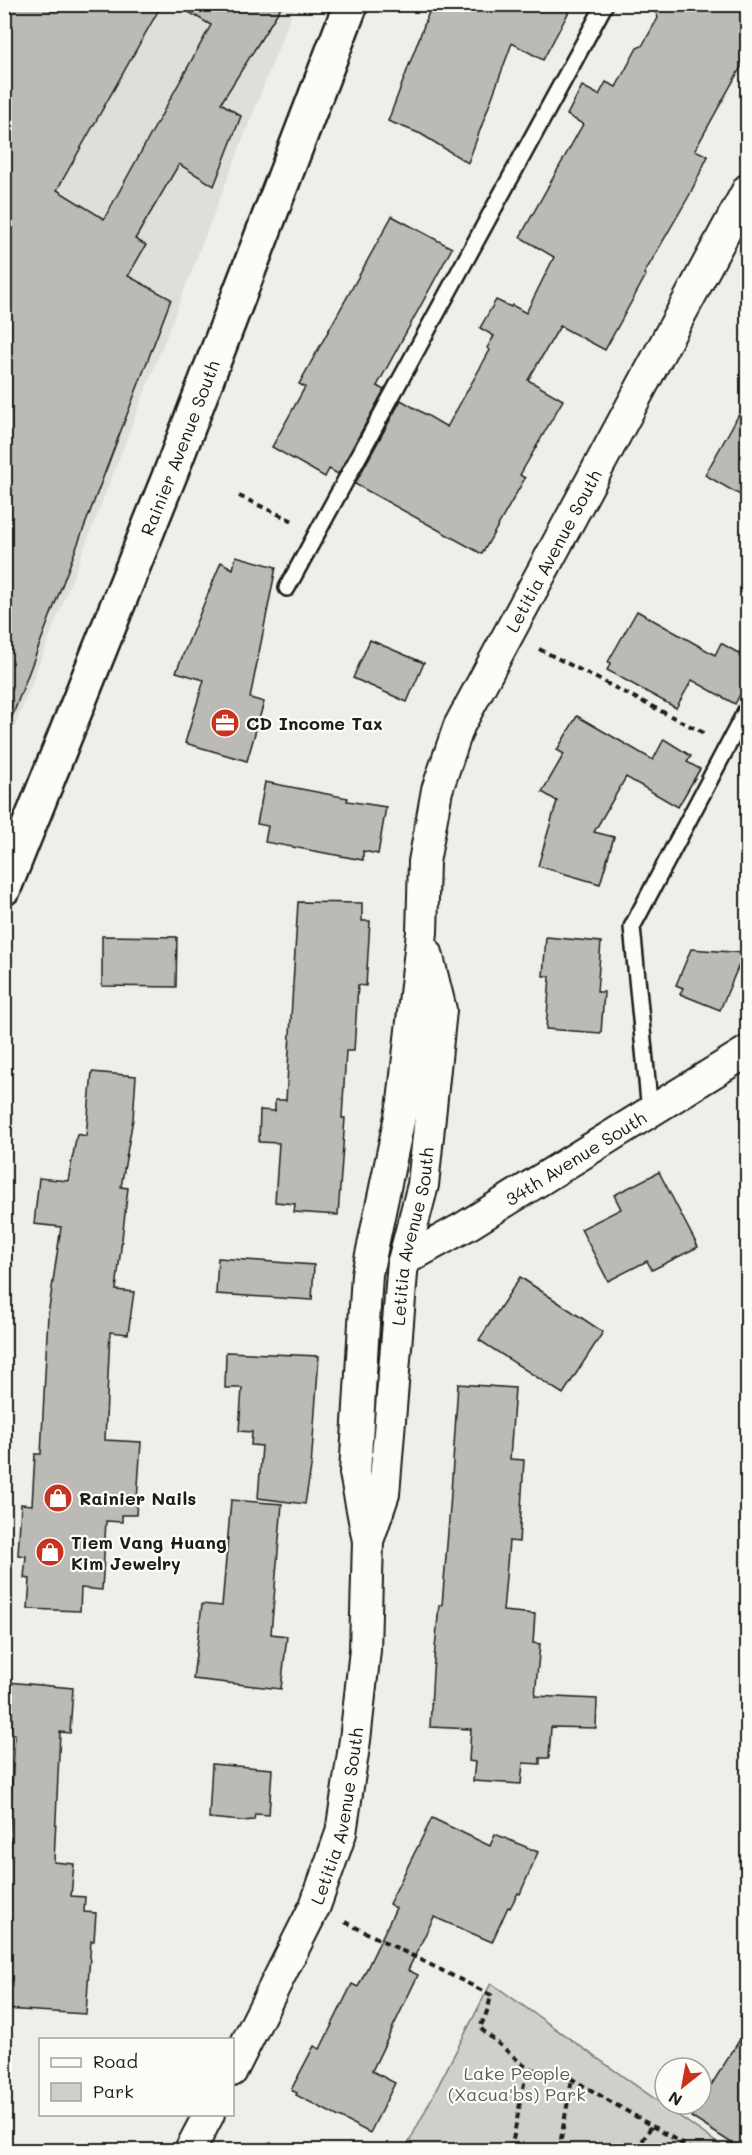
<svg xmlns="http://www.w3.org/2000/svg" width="752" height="2155" viewBox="0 0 752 2155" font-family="Mali,sans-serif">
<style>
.built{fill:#e0deda}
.green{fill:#d0cfcc;stroke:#767674;stroke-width:1.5}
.building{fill:#bbbab6;stroke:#1c1c1c;stroke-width:1.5}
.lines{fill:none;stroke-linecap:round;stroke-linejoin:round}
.lane-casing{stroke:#1c1c1c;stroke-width:20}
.street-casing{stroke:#1c1c1c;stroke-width:34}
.primary-casing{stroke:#1c1c1c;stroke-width:38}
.path{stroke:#1c1c1c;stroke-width:4;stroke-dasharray:6 4.5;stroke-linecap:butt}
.lane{stroke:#fdfcf7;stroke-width:15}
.street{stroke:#fdfcf7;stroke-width:30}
.primary{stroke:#fdfcf7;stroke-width:33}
.labels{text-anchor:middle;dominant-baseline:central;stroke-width:4.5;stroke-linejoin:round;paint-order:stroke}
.street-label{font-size:18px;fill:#1c1c1c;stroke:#fdfcf7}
.poi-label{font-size:18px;font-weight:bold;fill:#1c1c1c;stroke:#fdfcf7;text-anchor:start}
.park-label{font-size:18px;fill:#5b5b5a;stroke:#fdfcf7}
</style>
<rect width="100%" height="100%" fill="#f0eeea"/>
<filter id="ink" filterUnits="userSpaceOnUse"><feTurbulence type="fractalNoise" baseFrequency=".0167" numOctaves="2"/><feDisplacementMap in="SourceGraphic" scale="12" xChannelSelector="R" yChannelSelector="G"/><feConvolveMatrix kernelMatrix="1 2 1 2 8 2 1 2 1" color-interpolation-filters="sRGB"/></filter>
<g filter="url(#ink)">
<polygon class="built" points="5,5 295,5 5,752"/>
<polygon class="green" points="491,1983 727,2150 405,2150"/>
<g class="building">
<polygon points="4,4 162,4 57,190 104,219 211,25 175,4 283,4 221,103 241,116 214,186 179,164 135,239 146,245 128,276 171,299 7,730 4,730"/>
<polygon points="432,4 573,4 543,60 512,43 468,163 421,134 388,121"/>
<polygon points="653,4 747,4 747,56 695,150 708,156 689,196 644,274 646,275 605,350 560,326 528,380 563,400 520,475 525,478 482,554 355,484 401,400 447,427 490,350 487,348 494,336 480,328 496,300 511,307 512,305 526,313 554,257 520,237 583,124 567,115 582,86 599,95 606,82 616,87 637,48 642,46 658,18"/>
<polygon points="392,216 452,248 377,386 384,390 338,474 329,469 325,477 272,447 305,387 299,384"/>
<polygon points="747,400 747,499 705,475"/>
<polygon points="236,556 276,567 250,698 264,702 247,761 185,743 204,680 176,672 221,562 233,569"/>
<polygon points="637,611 715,655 721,643 747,658 747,681 735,704 692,680 676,708 607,670 611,663 608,662"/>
<polygon points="370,640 424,663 407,702 353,678"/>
<polygon points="577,716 653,760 664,739 691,756 687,762 700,769 678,807 626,777 594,832 614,837 600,884 538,866 557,801 542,792 564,754 557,750"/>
<polygon points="265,782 348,798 347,801 386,807 378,854 363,851 363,860 265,842 268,826 257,824"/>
<polygon points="298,902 362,903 362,921 370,921 366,986 358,985 354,1051 346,1051 342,1118 345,1118 338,1215 294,1212 295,1204 275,1202 279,1143 259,1142 260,1110 275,1111 275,1100 286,1100"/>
<polygon points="102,936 177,937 176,987 102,986"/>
<polygon points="546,937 601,942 597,992 604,992 601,1033 546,1029 550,976 543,976"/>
<polygon points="691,949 744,953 720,1010 680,994 683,988 676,985"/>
<polygon points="92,1072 136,1076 133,1119 121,1187 128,1188 116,1290 134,1292 128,1334 110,1332 105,1440 141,1442 136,1515 122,1515 122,1522 106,1521 102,1590 81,1588 80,1611 28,1609 30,1579 24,1578 26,1556 18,1555 21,1504 32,1505 35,1454 41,1454 48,1315 61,1227 34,1224 39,1178 68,1181 77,1134 86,1136"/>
<polygon points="659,1172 698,1247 652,1270 647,1261 608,1281 581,1229 621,1209 614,1195"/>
<polygon points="218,1258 314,1265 312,1300 216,1294"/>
<polygon points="520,1277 603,1332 563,1394 479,1340"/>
<polygon points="226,1352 319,1356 311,1467 305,1504 258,1498 262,1446 251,1445 252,1432 239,1431 242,1388 225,1388"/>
<polygon points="458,1384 515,1388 510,1459 524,1460 519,1542 509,1541 503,1611 535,1614 533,1643 540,1644 535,1696 597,1699 596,1728 551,1727 549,1758 540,1758 540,1764 523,1763 521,1784 473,1781 475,1762 469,1761 471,1729 430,1727 433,1671 439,1605 442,1605 450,1508"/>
<polygon points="231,1500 282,1504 271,1634 287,1636 281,1689 193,1679 202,1604 222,1606"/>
<polygon points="7,1682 73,1688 70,1733 60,1732 54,1862 74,1864 71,1896 85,1897 84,1912 96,1913 94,1941 91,1941 86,2014 4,2009 4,1907 11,1838 9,1838 15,1734 10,1733 12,1715 4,1714"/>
<polygon points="212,1764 272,1769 269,1815 255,1814 254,1820 242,1821 209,1818"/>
<polygon points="432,1818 490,1846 495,1834 538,1852 520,1894 518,1893 510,1908 508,1907 492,1942 434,1917 408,1970 418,1975 372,2071 395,2083 370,2133 296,2095 297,2093 291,2090 314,2046 320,2049 352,1984 358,1987 396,1908 389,1904"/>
<polygon points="747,2028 747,2151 744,2151 691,2117"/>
</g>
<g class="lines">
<g class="lane-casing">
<g id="lane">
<polyline points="287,588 605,4"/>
<polyline points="650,1112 632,927 748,707"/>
</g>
</g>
<g class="street-casing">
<g id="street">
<path id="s1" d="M403,1261l63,-35 282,-175"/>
<path id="s2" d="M369,1538l15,-44 19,-233 20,-76 18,-175 -14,-57"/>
<path id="s3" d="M232,2071l83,-165 26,-73 14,-93 10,-90 3,-109 -13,-68 12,-199 36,-172 19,-170 2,-70 13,-72 22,-64 289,-537"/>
<polyline points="190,2150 209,2114"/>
</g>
</g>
<g class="primary-casing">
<g id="primary">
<path id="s4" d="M4,888l167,-416 180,-468"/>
</g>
</g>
<g class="path">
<polyline points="239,496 293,521"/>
<polyline points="539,649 706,734"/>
<polyline points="345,1922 491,1995 488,2009 480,2028 527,2068 572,2079 693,2150"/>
<polyline points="511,2150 527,2068"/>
<polyline points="559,2150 572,2079"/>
<polyline points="637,2150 652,2125"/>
</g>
<use href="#lane" class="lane"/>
<use href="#street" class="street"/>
<use href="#primary" class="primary"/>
</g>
</g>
<defs>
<g id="office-disc" transform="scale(1.5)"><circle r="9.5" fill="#c8321e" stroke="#fdfcf7"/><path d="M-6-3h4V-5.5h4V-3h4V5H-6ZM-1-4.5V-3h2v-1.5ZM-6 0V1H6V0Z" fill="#fff"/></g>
<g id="shop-disc" transform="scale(1.5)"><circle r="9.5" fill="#c8321e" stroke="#fdfcf7"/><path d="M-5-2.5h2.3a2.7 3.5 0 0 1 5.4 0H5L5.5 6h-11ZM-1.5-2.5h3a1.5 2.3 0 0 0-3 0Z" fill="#fff"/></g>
</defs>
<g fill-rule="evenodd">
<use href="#office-disc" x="225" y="723"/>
<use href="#shop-disc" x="58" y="1498"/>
<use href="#shop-disc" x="50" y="1552"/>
</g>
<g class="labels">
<g class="street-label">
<text stroke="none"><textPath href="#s4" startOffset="474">Rainier Avenue South</textPath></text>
<text stroke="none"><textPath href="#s3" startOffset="1581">Letitia Avenue South</textPath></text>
<text stroke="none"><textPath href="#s1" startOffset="201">34th Avenue South</textPath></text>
<text stroke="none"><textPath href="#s2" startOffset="306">Letitia Avenue South</textPath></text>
<text stroke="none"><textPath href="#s3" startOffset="278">Letitia Avenue South</textPath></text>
</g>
<g class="poi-label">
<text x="246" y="723">CD Income Tax</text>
<text x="79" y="1498">Rainier Nails</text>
<text x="71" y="1542">Tiem Vang Huang<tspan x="71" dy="21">Kim Jewelry</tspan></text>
</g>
<g class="park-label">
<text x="517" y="2073">Lake People<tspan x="517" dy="21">(Xacua'bs) Park</tspan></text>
</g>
</g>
<rect width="752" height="2155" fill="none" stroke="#fdfcf7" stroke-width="24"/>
<rect x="12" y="12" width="728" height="2131" fill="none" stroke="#1c1c1c" stroke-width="2" filter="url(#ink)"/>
<rect x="39" y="2038" width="195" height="78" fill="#fdfcf7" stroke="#a3a29f" stroke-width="1.5"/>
<rect x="51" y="2058" width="30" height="9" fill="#fdfcf7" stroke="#a3a29f" stroke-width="1.5"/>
<text x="93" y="2068" font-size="18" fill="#1c1c1c">Road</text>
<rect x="51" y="2083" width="30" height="18" fill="#d0cfcc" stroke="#a3a29f" stroke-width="1.5"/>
<text x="93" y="2098" font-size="18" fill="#1c1c1c">Park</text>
<g transform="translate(683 2086) rotate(211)"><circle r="28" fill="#fdfcf7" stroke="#a3a29f" stroke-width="1.5"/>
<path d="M0-4.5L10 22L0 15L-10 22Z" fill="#c8321e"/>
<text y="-9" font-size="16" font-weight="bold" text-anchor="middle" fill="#1c1c1c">N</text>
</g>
</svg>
